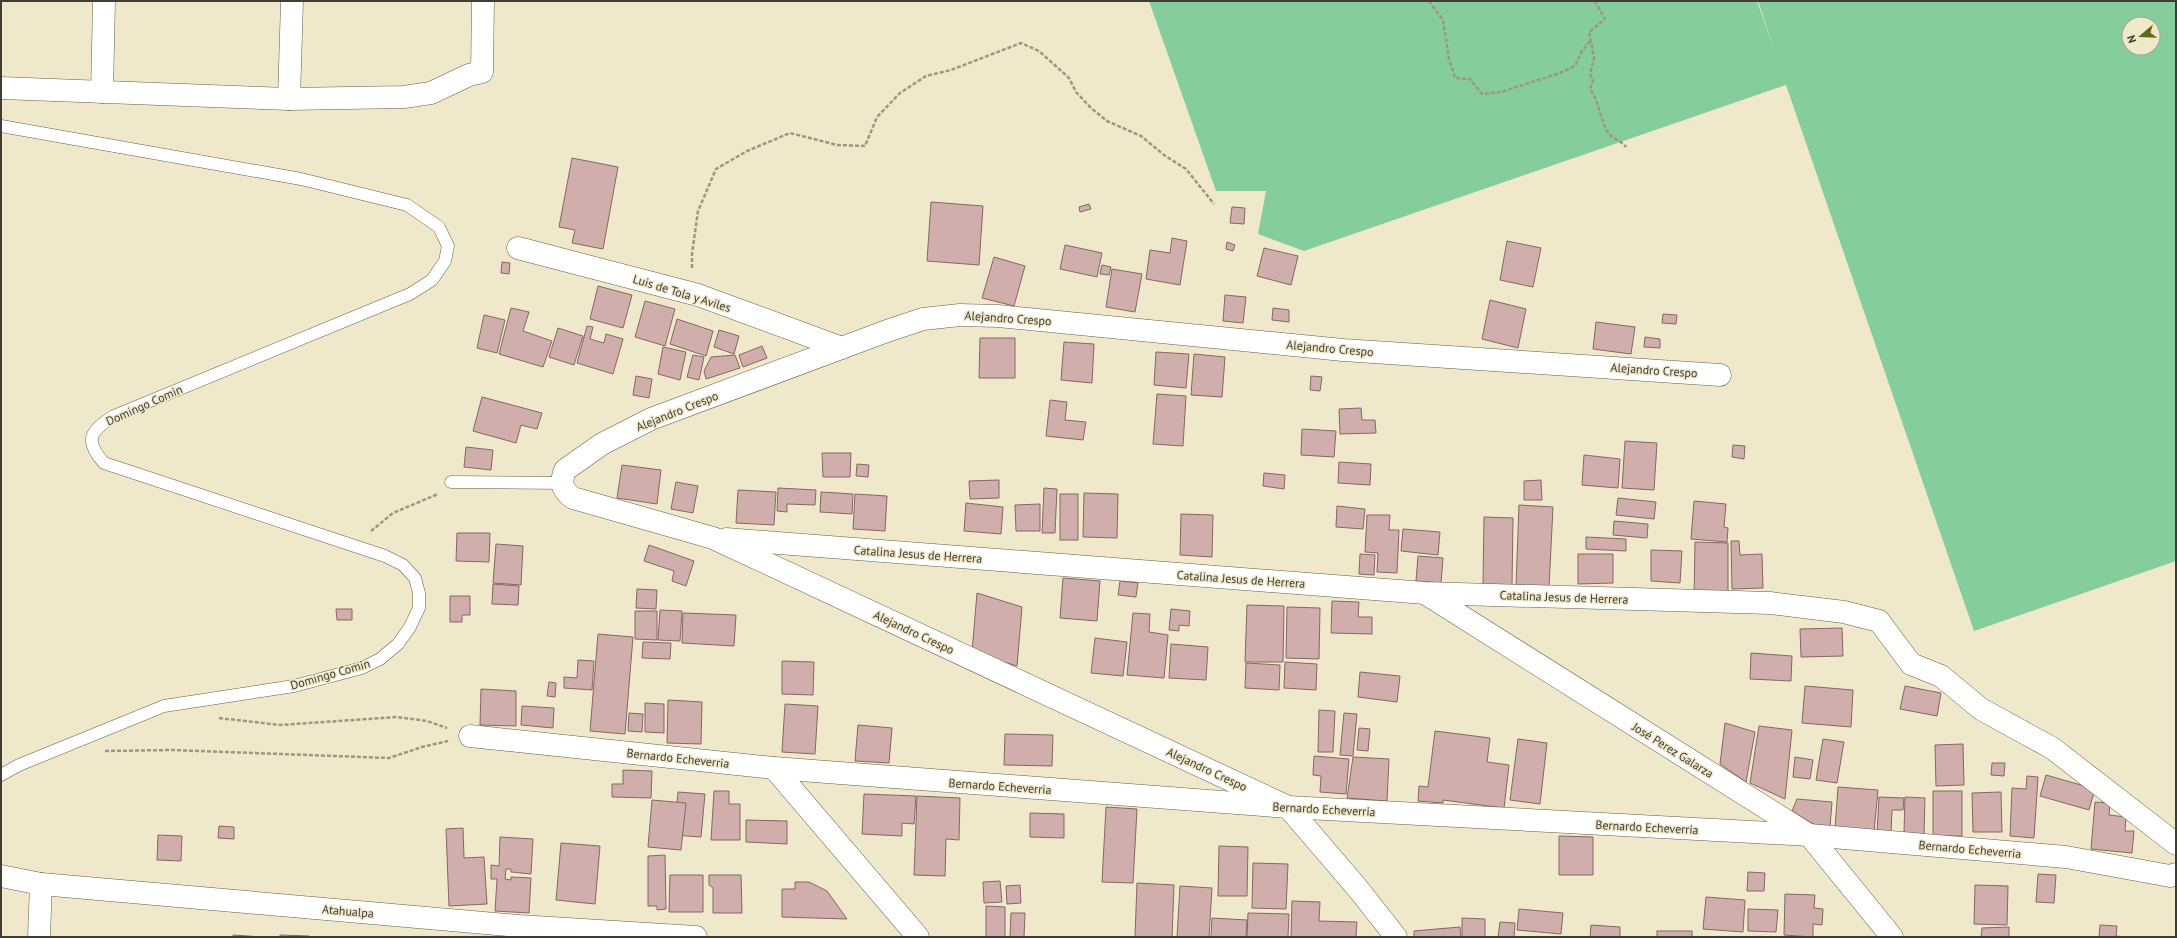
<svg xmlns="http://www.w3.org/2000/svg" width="2177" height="938" viewBox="0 0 2177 938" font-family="'PT Sans',sans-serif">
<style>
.green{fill:#86cd9d;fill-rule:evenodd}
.building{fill:#d0aeab;stroke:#856764}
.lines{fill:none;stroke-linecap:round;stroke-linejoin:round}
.lane-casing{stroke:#655e45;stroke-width:13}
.street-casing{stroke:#655e45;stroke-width:23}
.secondary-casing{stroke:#655e45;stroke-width:23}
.path{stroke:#9c9682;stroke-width:2.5;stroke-dasharray:4 2;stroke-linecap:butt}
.lane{stroke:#fff;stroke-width:12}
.street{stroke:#fff;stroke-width:22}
.secondary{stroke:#fff;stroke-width:22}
.labels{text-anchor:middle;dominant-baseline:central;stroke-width:3;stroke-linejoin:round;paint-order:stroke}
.street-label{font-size:12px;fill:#403d32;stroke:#f0e8cb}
</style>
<rect width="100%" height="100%" fill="#f0e8cb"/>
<path class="green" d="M1149,1h608l17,49 -16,-49h418v560l-202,70 -188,-546 -482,166 -46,-17 8,-43h-50zM2129,24h24v24h-24z"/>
<g class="building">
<polygon points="572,158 618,167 603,249 572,243 575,230 559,227"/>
<polygon points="931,202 983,206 979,265 927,261"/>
<polygon points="1089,204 1091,209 1080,212 1079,207"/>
<polygon points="1232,207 1245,208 1244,224 1230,223"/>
<polygon points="1172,238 1187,241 1180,285 1146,279 1150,250 1170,253"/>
<polygon points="1507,241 1541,248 1533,287 1500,280"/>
<polygon points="1227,242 1235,245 1233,251 1226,249"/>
<polygon points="1065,245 1102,253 1097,277 1060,269"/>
<polygon points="1264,248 1298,256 1291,285 1257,276"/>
<polygon points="994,257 1025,266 1014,306 982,298"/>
<polygon points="502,262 510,263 509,274 501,273"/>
<polygon points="1102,265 1111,267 1109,275 1100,274"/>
<polygon points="1112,269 1142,274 1135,312 1106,307"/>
<polygon points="598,286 632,295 623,328 590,319"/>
<polygon points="1225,295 1246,297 1243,323 1223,321"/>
<polygon points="1490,300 1526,309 1518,348 1482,339"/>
<polygon points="645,301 675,309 665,346 635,337"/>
<polygon points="511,308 529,312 523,331 552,341 543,367 499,354"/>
<polygon points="1273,308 1289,310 1289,322 1272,320"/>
<polygon points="1663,314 1677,315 1676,324 1662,323"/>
<polygon points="484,315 505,320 497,353 477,348"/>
<polygon points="677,319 713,331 706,356 670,344"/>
<polygon points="1596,322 1635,327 1631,354 1593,349"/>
<polygon points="587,326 593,327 590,339 604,343 606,334 623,339 613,374 577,363"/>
<polygon points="558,328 583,336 574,365 549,357"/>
<polygon points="719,330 739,336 734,354 714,347"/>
<polygon points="1645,337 1660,339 1660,348 1644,347"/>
<polygon points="980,338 1015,338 1015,378 979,378"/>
<polygon points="1064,342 1094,344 1092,383 1061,380"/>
<polygon points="762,346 767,358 743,367 739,355"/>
<polygon points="663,347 686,352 680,380 658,374"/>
<polygon points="1156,352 1189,354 1186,388 1154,385"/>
<polygon points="1194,354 1225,357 1222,397 1191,395"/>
<polygon points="693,355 704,357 699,380 687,377"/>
<polygon points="735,355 740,368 706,379 704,371 711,357"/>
<polygon points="636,376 652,379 649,398 633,395"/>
<polygon points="1311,376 1322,377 1320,391 1310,390"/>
<polygon points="1157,394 1186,396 1183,446 1153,444"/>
<polygon points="482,397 542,413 537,429 521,425 516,443 473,431"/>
<polygon points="1050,400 1067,402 1065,420 1086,422 1083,440 1046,436"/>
<polygon points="1361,408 1362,420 1375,420 1376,433 1340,434 1339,409"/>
<polygon points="1302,429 1336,431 1334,457 1301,455"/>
<polygon points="1625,441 1657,443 1654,490 1622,488"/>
<polygon points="1733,445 1745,446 1744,459 1732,457"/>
<polygon points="466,447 493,450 491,470 464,467"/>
<polygon points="822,453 851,453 850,477 823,477"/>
<polygon points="1584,455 1620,459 1618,488 1582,485"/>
<polygon points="1339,462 1371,464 1370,485 1338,483"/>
<polygon points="857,464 869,465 868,477 856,476"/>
<polygon points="622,465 661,470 657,504 617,498"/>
<polygon points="1264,473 1285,475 1284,489 1263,486"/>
<polygon points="999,480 999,498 970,499 969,481"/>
<polygon points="1541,480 1542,500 1524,500 1524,481"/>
<polygon points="676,482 698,486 693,513 671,509"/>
<polygon points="778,488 816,490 815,505 787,504 787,512 777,511"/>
<polygon points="1044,488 1057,489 1055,533 1042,533"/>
<polygon points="738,490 776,492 774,525 736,523"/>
<polygon points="821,492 853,494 852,514 820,512"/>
<polygon points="1084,493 1118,494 1117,538 1083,537"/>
<polygon points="855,494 887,496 885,531 853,529"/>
<rect x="1060" y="494" width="18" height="46"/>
<polygon points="1618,498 1656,502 1654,519 1616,515"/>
<polygon points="1694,501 1726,504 1724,527 1728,528 1727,542 1691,539"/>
<polygon points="966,503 1003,507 1001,534 964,531"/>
<polygon points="1040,504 1040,531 1016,531 1015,505"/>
<polygon points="1519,505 1553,507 1549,587 1516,585"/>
<polygon points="1337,506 1365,509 1363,529 1336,527"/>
<polygon points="1181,514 1213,515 1212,557 1180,555"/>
<polygon points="1367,515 1390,515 1389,530 1399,530 1397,573 1377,572 1378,553 1365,552"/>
<polygon points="1484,517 1513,518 1512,586 1483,585"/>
<polygon points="1614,521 1648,524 1647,538 1613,535"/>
<polygon points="1403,529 1440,532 1438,555 1401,551"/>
<polygon points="457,533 490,533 489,562 456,561"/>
<polygon points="1586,537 1626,539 1626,551 1586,549"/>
<polygon points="1731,541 1739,541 1740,555 1762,554 1763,588 1732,589"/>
<polygon points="1695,542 1728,543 1728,598 1694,597"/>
<polygon points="496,544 523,546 521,585 493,583"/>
<polygon points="649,545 694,561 686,586 672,581 674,571 644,561"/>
<polygon points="1651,550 1682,551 1680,583 1651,581"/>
<polygon points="1360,554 1375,555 1374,575 1359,574"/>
<polygon points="1578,554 1613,554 1613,583 1578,584"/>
<polygon points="1418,556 1443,558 1441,583 1416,581"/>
<polygon points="1063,578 1100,581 1097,621 1060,618"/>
<polygon points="1120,581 1138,583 1136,597 1118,595"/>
<polygon points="493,584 519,586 518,605 492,604"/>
<polygon points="637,589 657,590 656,609 636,608"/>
<polygon points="977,593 1022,607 1017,666 972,652"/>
<polygon points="450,596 470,596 470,615 462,615 462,622 450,622"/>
<polygon points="1332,601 1359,602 1358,617 1372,617 1372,634 1331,633"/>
<polygon points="1247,605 1284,606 1283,662 1245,662"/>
<polygon points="1287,607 1320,608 1319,659 1286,658"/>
<polygon points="336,609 352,609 352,620 337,620"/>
<polygon points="1171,609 1190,611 1189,626 1179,625 1179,631 1169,630"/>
<polygon points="660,610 682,611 680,641 658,640"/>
<polygon points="635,611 657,611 657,640 635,639"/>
<polygon points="683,613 736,615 734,646 682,643"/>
<polygon points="1133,613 1150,614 1149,632 1168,635 1164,678 1127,675"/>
<polygon points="1842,628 1843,656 1801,657 1800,629"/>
<polygon points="598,634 633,637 625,734 590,731"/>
<polygon points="1095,638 1127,642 1123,676 1091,673"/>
<polygon points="643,642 671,643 670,659 642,658"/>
<polygon points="1171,644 1208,647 1206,680 1169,678"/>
<polygon points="1751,653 1792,656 1791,681 1750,679"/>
<polygon points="578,660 594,661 592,690 564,688 564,677 577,678"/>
<polygon points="782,661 814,662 813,695 782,694"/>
<polygon points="1285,662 1317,664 1316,690 1284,688"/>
<polygon points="1246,663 1280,665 1279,690 1245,688"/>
<polygon points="1360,672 1400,676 1397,702 1358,697"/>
<polygon points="549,682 556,683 555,697 547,696"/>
<polygon points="1805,686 1853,690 1851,727 1802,723"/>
<polygon points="1905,686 1941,693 1937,716 1900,709"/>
<polygon points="481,689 516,691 516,726 480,725"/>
<polygon points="668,700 702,702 701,744 667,743"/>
<polygon points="645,703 664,704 664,733 645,732"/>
<polygon points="785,704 818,706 815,754 782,752"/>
<polygon points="522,706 554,708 553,728 521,725"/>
<polygon points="1319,710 1335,711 1333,752 1318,752"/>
<polygon points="629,713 643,714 642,732 628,731"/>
<polygon points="1344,713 1357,714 1353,756 1340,755"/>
<polygon points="1725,723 1755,732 1746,782 1720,764"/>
<polygon points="858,725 892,728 889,763 855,761"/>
<polygon points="1759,726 1792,730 1785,799 1750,783"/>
<polygon points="1359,728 1370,729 1368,751 1357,750"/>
<polygon points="1435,731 1490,738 1487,762 1509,765 1504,808 1443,800 1443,803 1418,801 1419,786 1428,787"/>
<polygon points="1005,734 1053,735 1052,766 1004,765"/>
<polygon points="1518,739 1547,743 1540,804 1510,800"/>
<polygon points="1823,739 1844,742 1837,783 1816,780"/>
<polygon points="1963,744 1964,785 1936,786 1935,745"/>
<polygon points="1314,756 1349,759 1346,794 1320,792 1321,776 1313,775"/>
<polygon points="1353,757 1389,759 1387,801 1347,798"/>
<polygon points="1795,757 1813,760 1810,779 1793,777"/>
<polygon points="1992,763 2005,763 2004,776 1991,775"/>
<polygon points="623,770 652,771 651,798 612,797 612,784 623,784"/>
<polygon points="2046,775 2095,789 2089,810 2040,796"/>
<polygon points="2027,776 2038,777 2034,838 2010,836 2012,788 2026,789"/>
<polygon points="1838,787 1878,790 1874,832 1835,829"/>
<polygon points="714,791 729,791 729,804 740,804 740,840 711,840"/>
<rect x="1933" y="791" width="29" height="45"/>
<polygon points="678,792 705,794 701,837 674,835"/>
<polygon points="2001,792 2002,832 1973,832 1972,793"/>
<polygon points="864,794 916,796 914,824 902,823 902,836 862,834"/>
<polygon points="917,796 960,798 959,840 946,839 945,876 914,875"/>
<polygon points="1879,797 1904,798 1903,810 1892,810 1891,833 1877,833"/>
<polygon points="1905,797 1925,798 1924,834 1904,833"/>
<polygon points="1797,799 1832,802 1830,827 1813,824 1792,811"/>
<polygon points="652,800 686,803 681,850 648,847"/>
<polygon points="2095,802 2110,803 2109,815 2126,817 2125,831 2134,831 2132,853 2091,849"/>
<polygon points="1106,807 1137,809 1133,883 1102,882"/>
<polygon points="1030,813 1064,814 1064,838 1030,837"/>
<polygon points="746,820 787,821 787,844 746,842"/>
<polygon points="219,826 234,827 234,839 218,838"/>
<polygon points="463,828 464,858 484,857 487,904 449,906 446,829"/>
<polygon points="158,835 182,836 181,861 157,860"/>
<polygon points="1559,836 1593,837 1593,875 1559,875"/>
<polygon points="500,837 533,839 531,874 511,872 511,869 506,869 505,879 511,880 511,877 531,878 529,913 495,911 497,879 491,879 491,865 499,866"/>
<polygon points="561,843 600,846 595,904 556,900"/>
<polygon points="1219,846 1248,847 1247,896 1218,896"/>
<polygon points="665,855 666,909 657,910 657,906 648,906 648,856"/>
<polygon points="1253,863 1288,864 1286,909 1252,908"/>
<polygon points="1748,872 1765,873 1764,891 1747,891"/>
<polygon points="2038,874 2056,875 2054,903 2036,902"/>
<polygon points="670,875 703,875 703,912 669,912"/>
<polygon points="709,875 741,875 742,913 713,913 713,888 709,885"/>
<polygon points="1000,881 1002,902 984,903 983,882"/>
<polygon points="795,882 809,882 827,891 847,919 782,917 782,889 795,889"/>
<polygon points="1137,883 1174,885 1172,937 1135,937"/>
<polygon points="1020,885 1021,903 1007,904 1006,886"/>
<polygon points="1975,885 2008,886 2007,925 1974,924"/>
<polygon points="1180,886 1212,888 1209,937 1177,937"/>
<polygon points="1785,894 1815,895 1814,908 1823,909 1822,925 1813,924 1813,937 1784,935"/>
<polygon points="1706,897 1745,900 1743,932 1703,929"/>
<polygon points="1292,901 1320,902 1319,921 1357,922 1356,937 1291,937"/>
<polygon points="986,906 1005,907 1005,937 986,937"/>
<polygon points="1519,909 1563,913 1561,934 1517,930"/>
<polygon points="1748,909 1778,910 1776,932 1748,931"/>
<polygon points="1011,913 1025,913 1024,937 1010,937"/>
<polygon points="1248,913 1289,914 1288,937 1247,937"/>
<polygon points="1212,918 1247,920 1246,937 1211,937"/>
<polygon points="1462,918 1485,919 1485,937 1462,937"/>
<polygon points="1500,922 1515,923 1514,937 1498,937"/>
<polygon points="1591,925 1620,927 1620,937 1590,937"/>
<polygon points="2100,925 2117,926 2116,936 2126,937 2099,937"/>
<polygon points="1460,927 1461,937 1414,937 1414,931"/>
<polygon points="2009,927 2009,937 1981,937 1982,928"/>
<rect x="1657" y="931" width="35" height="6"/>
<polygon points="233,935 262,937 233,937"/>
<polygon points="280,935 309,936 309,937 280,937"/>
</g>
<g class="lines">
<g class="lane-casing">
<g id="lane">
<path d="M1,126l300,53 106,26 32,22 9,19 -3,15 -13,19 -22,14 -296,122c-23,14 -31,24 -10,47l281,93 18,9 12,13 4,15v15l-9,19 -12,17 -18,15 -18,9 -68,18 -130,20 -145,59 -18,10"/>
<polyline points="451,482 562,483"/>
</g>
</g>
<g class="street-casing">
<g id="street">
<polyline points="518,248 698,295 842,348"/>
<polyline points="726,539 1425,593 1770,603 1844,612 1879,621 1911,664 1941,676 1981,709 2052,748 2176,844"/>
<polyline points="1426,594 1809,835 1892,937"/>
<polyline points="470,736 774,768 1288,807 1809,835 2066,857 2170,876 2176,874"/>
<polyline points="774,768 918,937"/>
<polyline points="39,937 41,884"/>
<path d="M1396,937l-37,-47 -71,-83 -575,-269 -140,-40c-11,-8 -13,-15 -8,-28l37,-26 49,-25 236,-88 36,-12 37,-4 38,1 345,34 377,25"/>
</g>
</g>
<g class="secondary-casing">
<g id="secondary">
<polyline points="1,88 289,99 404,97 431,93 469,75 482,72 483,1"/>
<polyline points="102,92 104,1"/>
<polyline points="289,99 292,1"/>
<polyline points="1,876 41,884 519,926 696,937"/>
</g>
</g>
<g class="path">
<polyline points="1429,1 1443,20 1449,59 1455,78 1470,79 1482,94 1501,92 1560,73 1575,66 1582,51 1591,40"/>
<path d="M1595,1l10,18 -16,13 5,26 -4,16 3,7 -3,8c9,13 10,29 17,42 5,8 14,9 19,16"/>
<polyline points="692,268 692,254 698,211 716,169 747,151 790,133 837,145 865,146 877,117 900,93 926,76 951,70 1021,43 1039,51 1069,78 1076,92 1091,108 1107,121 1141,136 1164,155 1186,169 1214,204"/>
<polyline points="371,531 393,513 438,494"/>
<polyline points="219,718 280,725 397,717 427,721 447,728"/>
<polyline points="105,751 172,750 389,758 422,747 448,741"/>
</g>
<use href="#lane" class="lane"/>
<use href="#street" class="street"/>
<use href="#secondary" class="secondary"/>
</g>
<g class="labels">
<g class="street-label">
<text transform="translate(682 293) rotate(17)">Luis de Tola y Aviles</text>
<text transform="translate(1008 318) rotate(4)">Alejandro Crespo</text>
<text transform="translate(1330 348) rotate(5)">Alejandro Crespo</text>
<text transform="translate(1654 370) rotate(4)">Alejandro Crespo</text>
<text transform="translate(144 405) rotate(-24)">Domingo Comin</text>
<text transform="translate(677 411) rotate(-22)">Alejandro Crespo</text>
<text transform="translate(918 554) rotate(4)">Catalina Jesus de Herrera</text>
<text transform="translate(1241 579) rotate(4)">Catalina Jesus de Herrera</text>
<text transform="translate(1564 597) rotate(2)">Catalina Jesus de Herrera</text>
<text transform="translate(914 632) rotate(25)">Alejandro Crespo</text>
<text transform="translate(330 674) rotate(-16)">Domingo Comin</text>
<text transform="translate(1673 750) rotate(32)">José Perez Galarza</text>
<text transform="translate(678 758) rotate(6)">Bernardo Echeverria</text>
<text transform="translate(1207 769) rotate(25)">Alejandro Crespo</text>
<text transform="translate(1000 786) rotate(4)">Bernardo Echeverria</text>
<text transform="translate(1324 809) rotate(3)">Bernardo Echeverria</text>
<text transform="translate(1647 827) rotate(3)">Bernardo Echeverria</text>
<text transform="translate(1970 849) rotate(5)">Bernardo Echeverria</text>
<text transform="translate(348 911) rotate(5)">Atahualpa</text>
</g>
</g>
<rect width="2177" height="938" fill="none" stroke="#403d32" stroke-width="4"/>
<g transform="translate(2141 36) rotate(251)"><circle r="19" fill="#f0e8cb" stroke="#aaa48e"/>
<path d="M0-3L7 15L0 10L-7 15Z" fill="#5d6b15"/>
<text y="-6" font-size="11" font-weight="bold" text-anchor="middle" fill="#403d32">N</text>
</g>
</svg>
